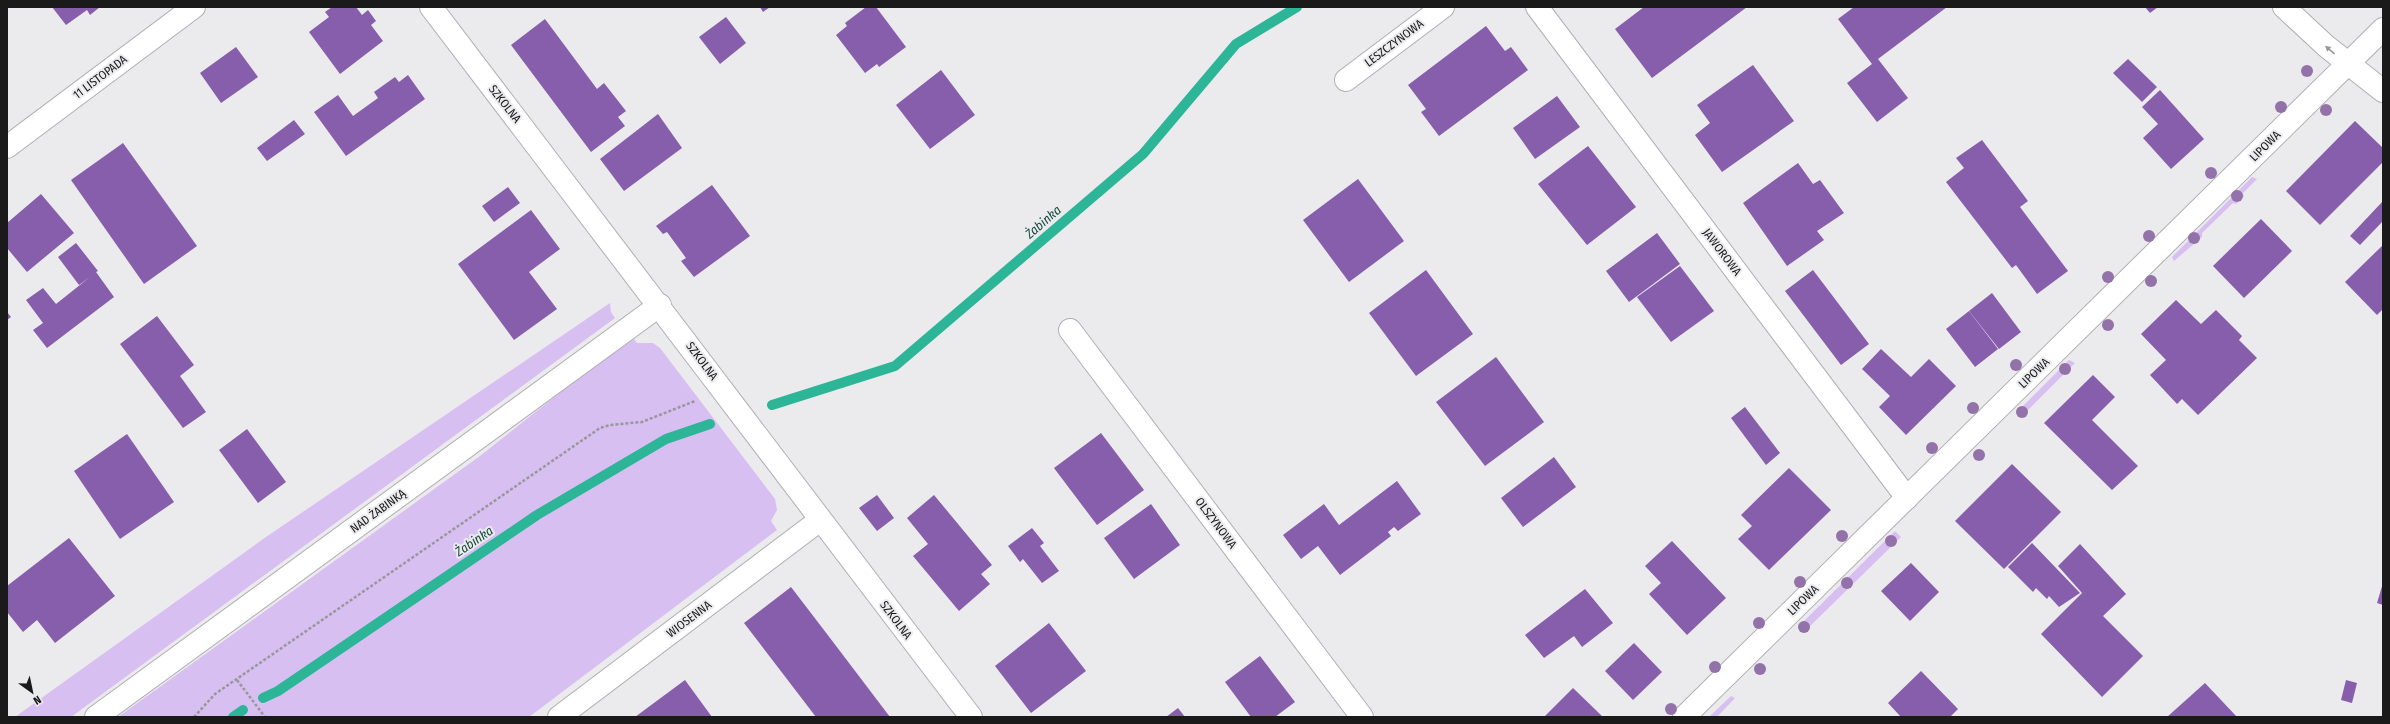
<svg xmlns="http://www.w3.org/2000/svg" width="2390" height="724" viewBox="0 0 2390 724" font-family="'Fira Sans Condensed',sans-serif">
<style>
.green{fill:#d8bff2}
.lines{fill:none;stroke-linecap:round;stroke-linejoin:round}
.stream{stroke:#2cb596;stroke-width:10}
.building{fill:#875eab}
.minor-casing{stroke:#afaeb1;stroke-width:24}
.path{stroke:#989799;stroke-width:2.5;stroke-dasharray:3 2;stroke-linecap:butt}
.minor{stroke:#fff;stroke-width:22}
.tree{fill:#9372a9}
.oneway{fill:#989898}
.labels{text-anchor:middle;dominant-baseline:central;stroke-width:4;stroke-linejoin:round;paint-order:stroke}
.street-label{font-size:12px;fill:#1a1a1b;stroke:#ebeaed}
.water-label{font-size:13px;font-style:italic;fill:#154b3e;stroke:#ebeaed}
</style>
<rect width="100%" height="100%" fill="#ebeaed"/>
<g class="green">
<polygon points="2252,177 2257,179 2243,193 2244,196 2236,204 2233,203 2202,233 2202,237 2174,261 2172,257"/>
<polygon points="610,303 611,312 615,318 71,717 15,717 266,537"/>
<polygon points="634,339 637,343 653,343 660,348 775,499 777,510 771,521 777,530 529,717 118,717 480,456 582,375"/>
<polygon points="2069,360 2075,363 2024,414 2016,413"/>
<polygon points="1895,531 1901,537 1806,630 1802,630 1799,626"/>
<polygon points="1731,696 1735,698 1717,717 1709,717"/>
</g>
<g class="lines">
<g class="stream">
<polyline points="772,405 895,366 1143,154 1236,44 1297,7"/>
<polyline points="263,698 278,691 537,515 666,439 710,424"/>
<polyline points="233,717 243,710"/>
</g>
</g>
<g class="building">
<polygon points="52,7 100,7 90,15 87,10 66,25"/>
<polygon points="332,7 356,7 362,15 368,10 376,21 371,25 383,41 340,74 309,32 329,17 325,12"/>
<polygon points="760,7 770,7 763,12"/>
<polygon points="866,7 876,7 906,47 879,67 877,64 865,73 836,35 847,26 845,23"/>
<polygon points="1644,7 1747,7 1652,78 1615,29"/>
<polygon points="1854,7 1947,7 1878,59 1908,98 1877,122 1847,83 1872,64 1838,19"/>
<polygon points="2145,7 2158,7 2150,13"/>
<polygon points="726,17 746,43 720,64 699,37"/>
<polygon points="545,19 597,89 604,83 626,111 618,117 625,126 591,152 511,45"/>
<polygon points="1486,26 1505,51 1511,47 1528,70 1439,136 1421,112 1426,109 1408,85"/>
<polygon points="236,47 258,77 221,103 200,73"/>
<polygon points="2128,59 2157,87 2142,102 2113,73"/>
<polygon points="1753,65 1794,121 1722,172 1695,135 1710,123 1697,105"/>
<polygon points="941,70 975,115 930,149 896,105"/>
<polygon points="408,75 425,99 346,156 314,112 338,95 353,116 378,98 374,92 395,77 399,82"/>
<polygon points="2160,90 2204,139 2171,169 2143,138 2158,124 2142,107"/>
<polygon points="1557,96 1580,127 1535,159 1513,128"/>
<polygon points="658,114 682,148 624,191 600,159"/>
<polygon points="294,120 305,134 267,161 257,148"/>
<polygon points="2355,121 2383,148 2383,162 2320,225 2286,191"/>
<polygon points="1982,140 2028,201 2020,207 2068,271 2037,294 2016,265 2012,268 1946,182 1964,168 1956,158"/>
<polygon points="123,143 197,246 144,284 71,180"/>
<polygon points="1588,146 1636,207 1587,245 1538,184"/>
<polygon points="1798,163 1813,184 1820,180 1844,213 1817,231 1824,240 1787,266 1743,203"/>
<polygon points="1358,179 1404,241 1349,282 1303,220"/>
<polygon points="712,185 750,236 694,277 681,261 686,258 667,232 663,234 656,226"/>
<polygon points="508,187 520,203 494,222 482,206"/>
<polygon points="41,194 74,233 27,272 7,248 7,223"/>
<polygon points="2383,201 2383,221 2360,245 2350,236"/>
<polygon points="531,210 560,249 529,272 557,309 514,340 458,264"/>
<polygon points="2261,219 2292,251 2244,298 2213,266"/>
<polygon points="1657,233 1680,264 1629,302 1606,271"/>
<polygon points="76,243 98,271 96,272 114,297 47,348 33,330 43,323 26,300 43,288 56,304 90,277 79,285 58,257"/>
<polygon points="2383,245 2383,309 2377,315 2345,282"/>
<polygon points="1680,266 1714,311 1671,342 1637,297"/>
<polygon points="1426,270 1473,334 1416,376 1369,313"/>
<polygon points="1813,270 1869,344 1841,365 1785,291"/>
<polygon points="1992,293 2021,332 1999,349 1969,311"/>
<polygon points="2176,300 2201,324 2216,310 2242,336 2239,340 2257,358 2198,415 2182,399 2177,404 2150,375 2166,360 2141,334"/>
<polygon points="1969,311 1998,349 1975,367 1946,329"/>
<polygon points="7,312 11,317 7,320"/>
<polygon points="157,316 194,365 180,376 206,412 183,428 120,344"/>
<polygon points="1881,349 1911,377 1929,359 1956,386 1906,435 1879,407 1890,396 1862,369"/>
<polygon points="1496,357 1544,422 1485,466 1436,402"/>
<polygon points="2093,375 2115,397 2092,420 2138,466 2112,490 2044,423"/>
<polygon points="1745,407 1780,453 1766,465 1731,418"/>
<polygon points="247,429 286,482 258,503 219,450"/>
<polygon points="1101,433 1144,490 1097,525 1054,468"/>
<polygon points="127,434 174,502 120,539 74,471"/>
<polygon points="1554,457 1576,487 1523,527 1501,498"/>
<polygon points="2012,464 2061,512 2004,569 1955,521"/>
<polygon points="1789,468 1831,510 1769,570 1738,539 1752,526 1741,515"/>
<polygon points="1397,481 1421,514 1398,531 1394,527 1388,532 1391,536 1340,575 1318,546 1301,559 1283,535 1324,504 1339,525"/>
<polygon points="877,495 894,518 877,531 859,508"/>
<polygon points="934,495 992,565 981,574 990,584 959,611 913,556 928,544 907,518"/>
<polygon points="1151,504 1180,545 1134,579 1104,538"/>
<polygon points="1032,528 1044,543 1040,546 1059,571 1042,583 1023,559 1020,562 1008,546"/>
<polygon points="69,538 115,596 55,643 37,620 23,632 7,612 7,586"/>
<polygon points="1672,541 1726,598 1687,635 1649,594 1661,583 1645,566"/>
<polygon points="2032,543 2080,593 2059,607 2049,596 2047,599 2036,588 2033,592 2008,567"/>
<polygon points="2080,544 2126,594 2103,616 2143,656 2102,697 2041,634 2082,593 2058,566"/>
<polygon points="1911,563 1939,592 1910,621 1881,591"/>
<polygon points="2383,583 2383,605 2377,603"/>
<polygon points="791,587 827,634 890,717 816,717 744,623"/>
<polygon points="1585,589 1613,623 1582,647 1574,636 1544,658 1525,635"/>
<polygon points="1049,623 1086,671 1031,713 995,666"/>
<polygon points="1634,643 1662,672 1633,700 1605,671"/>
<polygon points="1260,656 1295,702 1275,717 1251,717 1225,682"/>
<polygon points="1921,671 1958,709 1950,717 1901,717 1888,703"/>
<polygon points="685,680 712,717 635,717"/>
<polygon points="2346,680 2357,683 2352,703 2341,700"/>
<polygon points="2205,683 2237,717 2167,717"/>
<polygon points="1573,688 1603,717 1544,717"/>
<polygon points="1178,708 1185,717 1166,717"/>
</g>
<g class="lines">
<g class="minor-casing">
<g id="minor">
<path d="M431,7c181,236 359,474 540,710"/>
<polyline points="1537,7 1907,498"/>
<polyline points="2284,7 2326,46 2383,91"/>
<polyline points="1346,80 1443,7"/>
<polyline points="7,147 194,7"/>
<polyline points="1070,330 1362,717"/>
<polyline points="96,717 660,305"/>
<polyline points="559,717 820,520"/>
<polyline points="1684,717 2383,29"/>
</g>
</g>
<g class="path">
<polyline points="237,680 265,717"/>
<polyline points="194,717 215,694 600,428 610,425 642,422 695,401"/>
</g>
<use href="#minor" class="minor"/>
</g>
<g class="tree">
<circle cx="2307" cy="71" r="6"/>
<circle cx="2281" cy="107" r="6"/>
<circle cx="2326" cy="110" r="6"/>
<circle cx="2211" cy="173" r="6"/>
<circle cx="2237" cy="196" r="6"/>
<circle cx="2149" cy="236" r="6"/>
<circle cx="2194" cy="238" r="6"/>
<circle cx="2108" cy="277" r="6"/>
<circle cx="2151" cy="281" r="6"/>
<circle cx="2108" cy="325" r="6"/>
<circle cx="2016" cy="365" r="6"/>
<circle cx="2065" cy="369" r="6"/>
<circle cx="1973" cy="408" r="6"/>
<circle cx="2022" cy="412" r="6"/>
<circle cx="1932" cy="448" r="6"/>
<circle cx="1979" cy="455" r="6"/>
<circle cx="1842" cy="536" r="6"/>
<circle cx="1891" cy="541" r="6"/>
<circle cx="1800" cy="582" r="6"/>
<circle cx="1847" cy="583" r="6"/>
<circle cx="1759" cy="623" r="6"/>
<circle cx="1804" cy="627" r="6"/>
<circle cx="1715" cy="667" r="6"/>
<circle cx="1760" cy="669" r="6"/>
<circle cx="1671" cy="709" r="6"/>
</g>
<defs><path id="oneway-solid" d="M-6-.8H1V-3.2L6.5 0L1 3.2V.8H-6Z"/></defs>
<use class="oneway" href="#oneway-solid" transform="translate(2330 50) rotate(-140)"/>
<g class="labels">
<g class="street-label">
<text transform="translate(1394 43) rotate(-37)">LESZCZYNOWA</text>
<text transform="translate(100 77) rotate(-37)">11 LISTOPADA</text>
<text transform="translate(505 104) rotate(52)">SZKOLNA</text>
<text transform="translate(2265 146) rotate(-45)">LIPOWA</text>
<text transform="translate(1722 252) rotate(53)">JAWOROWA</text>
<text transform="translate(702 361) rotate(53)">SZKOLNA</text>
<text transform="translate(2034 373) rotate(-44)">LIPOWA</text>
<text transform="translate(378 511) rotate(-36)">NAD ŻABINKĄ</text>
<text transform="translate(1216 523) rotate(53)">OLSZYNOWA</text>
<text transform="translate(1803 600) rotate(-44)">LIPOWA</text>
<text transform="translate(689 619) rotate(-37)">WIOSENNA</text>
<text transform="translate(896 620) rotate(53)">SZKOLNA</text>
</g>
<g class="water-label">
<text transform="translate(1043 222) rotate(-41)">Żabinka</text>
<text transform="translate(474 541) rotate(-34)">Żabinka</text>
</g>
</g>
<rect width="2390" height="724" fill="none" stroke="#1a1a1b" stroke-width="16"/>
<g transform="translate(32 692) rotate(147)" stroke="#ebeaed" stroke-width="3" paint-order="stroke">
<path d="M0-3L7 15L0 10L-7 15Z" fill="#1a1a1b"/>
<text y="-6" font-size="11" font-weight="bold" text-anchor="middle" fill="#1a1a1b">N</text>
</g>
</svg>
